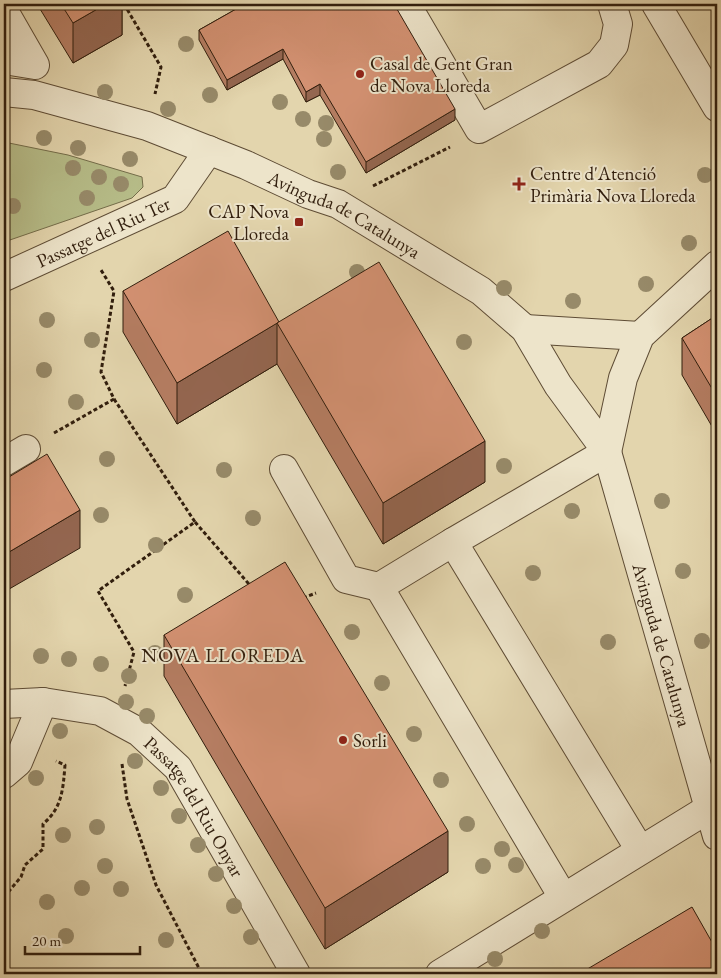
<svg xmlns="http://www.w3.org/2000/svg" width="721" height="978" viewBox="0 0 721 978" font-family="'EB Garamond',serif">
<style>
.green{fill:#b6bc88;stroke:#746d4a}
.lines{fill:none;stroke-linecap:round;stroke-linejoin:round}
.minor-casing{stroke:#5e4c35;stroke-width:30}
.path{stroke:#311e0d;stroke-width:3;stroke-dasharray:4 2.5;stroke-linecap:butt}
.minor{stroke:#ede4ca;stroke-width:28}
.tree{fill:#978a69}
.wall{fill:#b57d62;stroke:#311e0d}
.shaded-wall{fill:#946650;stroke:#311e0d}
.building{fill:#d39172;stroke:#311e0d}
.poi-dot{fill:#8f2418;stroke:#ede4ca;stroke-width:2}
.labels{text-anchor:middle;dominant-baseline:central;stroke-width:4;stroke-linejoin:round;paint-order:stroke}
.poi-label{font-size:19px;fill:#311e0d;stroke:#ede4ca;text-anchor:start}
.street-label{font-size:19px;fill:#311e0d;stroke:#ede4ca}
.neighbourhood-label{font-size:20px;letter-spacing:1px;fill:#311e0d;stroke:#ede4ca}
</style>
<rect width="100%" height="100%" fill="#e3d5ad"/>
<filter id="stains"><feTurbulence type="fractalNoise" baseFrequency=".004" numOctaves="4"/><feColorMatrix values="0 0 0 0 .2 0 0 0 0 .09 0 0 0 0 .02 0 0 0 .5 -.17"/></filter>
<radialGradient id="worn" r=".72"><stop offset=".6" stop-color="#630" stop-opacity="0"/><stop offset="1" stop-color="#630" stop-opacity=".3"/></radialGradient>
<polygon class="green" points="4,142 68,155 142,177 143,187 132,198 4,242"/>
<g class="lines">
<g class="minor-casing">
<g id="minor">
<polyline points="406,4 479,129 599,64 614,45 618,24 612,4"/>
<polyline points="656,4 717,107"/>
<polyline points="4,11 35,65 4,60"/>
<path id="s1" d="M4,92l30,3 113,31 99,39 62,29 30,10 143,87 44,38 33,56 49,67 110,384"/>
<path id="s2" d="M4,277l171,-78 34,-49"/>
<polyline points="525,329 640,336"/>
<polyline points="607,452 453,542 640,850"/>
<polyline points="607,452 623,378 640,336 717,265"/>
<polyline points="4,462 26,449"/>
<polyline points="284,469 346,579 379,587 453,542"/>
<polyline points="379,587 563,897"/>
<path id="s3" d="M4,704l39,-2 57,9 39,21 39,36 118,206"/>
<polyline points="4,774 18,762 43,702"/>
<polyline points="440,974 708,809"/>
</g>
</g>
<g class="path">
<polyline points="124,4 161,67 155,94"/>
<polyline points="373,186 450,147"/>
<polyline points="114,399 195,522 98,591 134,652 125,686"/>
<polyline points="54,433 114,399 101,372 114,291 101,270"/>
<polyline points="195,522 248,583 251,584"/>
<polyline points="303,598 316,593"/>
<polyline points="122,764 127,799 156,885 202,974"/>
<path d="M4,897l17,-20 4,-12 18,-16v-25c19,-16 20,-34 22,-59l-9,-4"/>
</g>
<use href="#minor" class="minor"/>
</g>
<g class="tree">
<circle cx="186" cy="44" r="8"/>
<circle cx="105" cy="92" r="8"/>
<circle cx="210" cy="95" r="8"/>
<circle cx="280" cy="102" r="8"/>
<circle cx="168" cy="109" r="8"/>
<circle cx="303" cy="119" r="8"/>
<circle cx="326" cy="123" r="8"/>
<circle cx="44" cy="138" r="8"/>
<circle cx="324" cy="139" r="8"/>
<circle cx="78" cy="148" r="8"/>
<circle cx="130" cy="159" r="8"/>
<circle cx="73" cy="168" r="8"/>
<circle cx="338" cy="172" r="8"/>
<circle cx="705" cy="175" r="8"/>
<circle cx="99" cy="177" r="8"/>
<circle cx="121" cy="184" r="8"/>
<circle cx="87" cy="198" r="8"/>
<circle cx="13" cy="206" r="8"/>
<circle cx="689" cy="243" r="8"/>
<circle cx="357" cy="272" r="8"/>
<circle cx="646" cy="284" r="8"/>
<circle cx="504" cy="288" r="8"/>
<circle cx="573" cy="301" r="8"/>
<circle cx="47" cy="320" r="8"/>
<circle cx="92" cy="340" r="8"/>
<circle cx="464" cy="342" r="8"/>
<circle cx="44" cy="370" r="8"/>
<circle cx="76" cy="402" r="8"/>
<circle cx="107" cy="459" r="8"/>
<circle cx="504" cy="466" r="8"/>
<circle cx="224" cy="470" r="8"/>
<circle cx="662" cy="501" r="8"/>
<circle cx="572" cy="511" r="8"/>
<circle cx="101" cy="515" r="8"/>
<circle cx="253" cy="518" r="8"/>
<circle cx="156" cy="545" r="8"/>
<circle cx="683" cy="571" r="8"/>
<circle cx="533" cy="573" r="8"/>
<circle cx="185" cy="595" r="8"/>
<circle cx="352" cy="632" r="8"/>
<circle cx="702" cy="641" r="8"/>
<circle cx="608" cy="642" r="8"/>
<circle cx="155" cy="653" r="8"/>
<circle cx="41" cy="656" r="8"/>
<circle cx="69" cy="659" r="8"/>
<circle cx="101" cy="664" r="8"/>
<circle cx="129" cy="676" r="8"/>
<circle cx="382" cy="683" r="8"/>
<circle cx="126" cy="702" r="8"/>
<circle cx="147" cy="716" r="8"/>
<circle cx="60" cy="731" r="8"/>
<circle cx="414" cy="734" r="8"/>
<circle cx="135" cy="761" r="8"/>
<circle cx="36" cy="778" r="8"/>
<circle cx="441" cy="780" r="8"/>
<circle cx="161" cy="788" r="8"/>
<circle cx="179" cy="816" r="8"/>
<circle cx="467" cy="824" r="8"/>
<circle cx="97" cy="827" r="8"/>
<circle cx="63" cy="835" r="8"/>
<circle cx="198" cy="845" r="8"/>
<circle cx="502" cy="849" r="8"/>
<circle cx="516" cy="865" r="8"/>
<circle cx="105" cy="866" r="8"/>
<circle cx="483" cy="866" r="8"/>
<circle cx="216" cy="874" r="8"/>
<circle cx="82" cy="888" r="8"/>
<circle cx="121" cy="889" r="8"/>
<circle cx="47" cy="902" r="8"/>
<circle cx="234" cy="906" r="8"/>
<circle cx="542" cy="931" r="8"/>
<circle cx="66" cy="936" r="8"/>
<circle cx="251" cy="937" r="8"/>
<circle cx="166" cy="940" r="8"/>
<circle cx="495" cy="959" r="8"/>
</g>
<g class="wall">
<polygon points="37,4 122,4 122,35 73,63"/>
<polygon points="245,4 455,120 366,173 320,95 306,102 283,59 227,90 199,40 199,30"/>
<polygon points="123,291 279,322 485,482 383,544 277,364 177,424 123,332"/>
<polygon points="717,315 717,435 682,375 682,338"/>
<polygon points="164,635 448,872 325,949 164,676"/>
</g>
<g class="shaded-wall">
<polygon points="106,4 122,4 122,35 73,63 73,23"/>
<polygon points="283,49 283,59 227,90 227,80"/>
<polygon points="320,84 320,95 306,102 306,92"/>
<polygon points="455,109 455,120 366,173 366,162"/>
<polygon points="277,323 277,364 177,424 177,383"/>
<polygon points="485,441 485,482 383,544 383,503"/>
<polygon points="80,510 80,548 4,592 4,555"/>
<polygon points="448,831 448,872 325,949 325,908"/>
</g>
<g class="building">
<polygon points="61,4 106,4 73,23"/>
<polygon points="245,4 394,4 455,109 366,162 320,84 306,92 283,49 227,80 199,30"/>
<polygon points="228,231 279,322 177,383 123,291"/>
<polygon points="379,262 485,441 383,503 277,323"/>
<polygon points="717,315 717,397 682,338"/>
<polygon points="47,454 80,510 4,555 4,480"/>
<polygon points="285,562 448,831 325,908 164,635"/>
<polygon points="692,907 717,951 717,974 579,974"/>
</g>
<g class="poi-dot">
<circle cx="360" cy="74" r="5"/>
<path d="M516.5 176.5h5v5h5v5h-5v5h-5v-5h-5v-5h5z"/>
<rect x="294" y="217" width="10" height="10" rx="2.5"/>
<circle cx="343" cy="740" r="5"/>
</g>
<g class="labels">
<g class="poi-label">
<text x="370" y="63">Casal de Gent Gran<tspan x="370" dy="22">de Nova Lloreda</tspan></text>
<text x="530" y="173">Centre d'Atenció<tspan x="530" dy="22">Primària Nova Lloreda</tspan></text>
<text x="289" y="211" text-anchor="end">CAP Nova<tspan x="289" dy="22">Lloreda</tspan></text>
<text x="353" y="740">Sorli</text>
</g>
<g class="street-label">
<text stroke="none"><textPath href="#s1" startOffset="364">Avinguda de Catalunya</textPath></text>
<text stroke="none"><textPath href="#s2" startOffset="109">Passatge del Riu Ter</textPath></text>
<text stroke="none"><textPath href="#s1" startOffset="928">Avinguda de Catalunya</textPath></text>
<text stroke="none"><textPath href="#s3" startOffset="235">Passatge del Riu Onyar</textPath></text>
</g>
<g class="neighbourhood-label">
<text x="223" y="655">NOVA LLOREDA</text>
</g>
</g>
<rect width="721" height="978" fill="none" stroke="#e3d5ad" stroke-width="20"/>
<rect x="5" y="5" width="711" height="968" fill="none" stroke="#311e0d" stroke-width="2.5"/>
<rect x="10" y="10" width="701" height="958" fill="none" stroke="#311e0d"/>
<path d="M25 946v8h115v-8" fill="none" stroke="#311e0d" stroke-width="2.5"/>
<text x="32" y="946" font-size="15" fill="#311e0d" stroke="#ede4ca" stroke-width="4" paint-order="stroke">20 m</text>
<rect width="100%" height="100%" filter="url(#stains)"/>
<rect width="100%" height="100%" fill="url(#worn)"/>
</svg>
